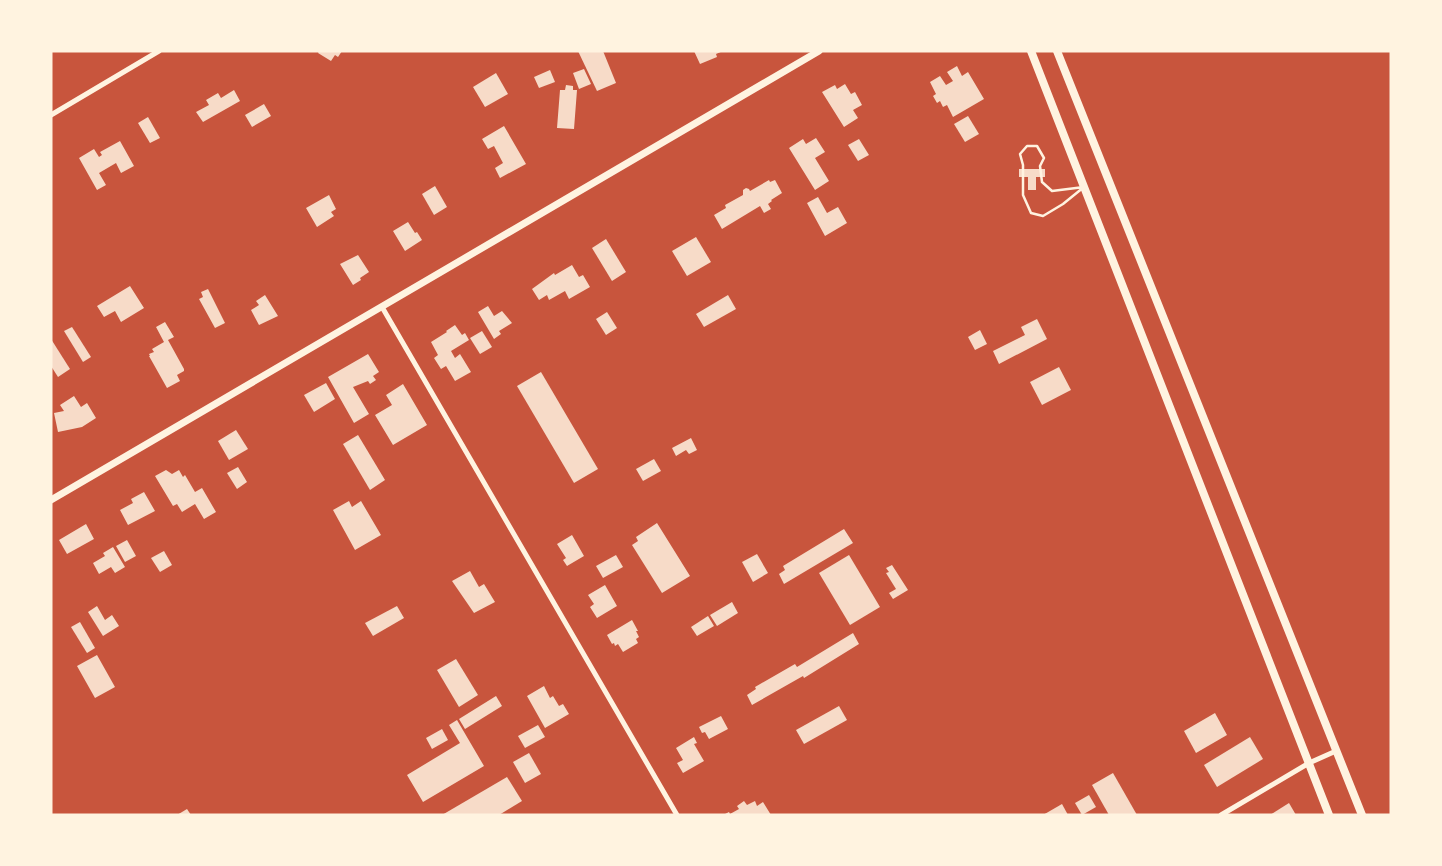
<svg xmlns="http://www.w3.org/2000/svg" width="1442" height="866" viewBox="0 0 1442 866" font-family="Barlow,sans-serif">
<style>
.building{fill:#f7dbc8}
.lines{fill:none;stroke-linecap:round;stroke-linejoin:round}
.service{stroke:#fff3e0;stroke-width:2.5}
.minor{stroke:#fff3e0;stroke-width:5}
.tertiary{stroke:#fff3e0;stroke-width:7}
.secondary{stroke:#fff3e0;stroke-width:8}
</style>
<rect width="100%" height="100%" fill="#c8553d"/>
<g class="building">
<polygon points="319,51 342,51 338,57 335,55 331,61 318,53"/>
<polygon points="578,51 603,51 616,83 597,91"/>
<polygon points="694,51 723,51 716,54 717,57 700,64"/>
<polygon points="957,66 962,76 968,72 984,99 953,117 947,105 943,107 940,101 937,103 933,96 936,94 930,82 940,76 946,85 953,81 947,72"/>
<polygon points="584,69 591,84 579,89 573,73"/>
<polygon points="550,70 555,82 539,88 534,77"/>
<polygon points="496,73 508,94 485,107 473,87"/>
<polygon points="845,84 851,94 855,92 862,105 853,110 858,118 844,127 822,92 835,85 837,89"/>
<polygon points="566,85 573,86 573,90 577,90 574,129 557,128 560,90 565,90"/>
<polygon points="234,90 240,101 203,122 196,112 209,105 206,100 218,93 221,98"/>
<polygon points="264,104 271,116 252,127 245,115"/>
<polygon points="968,116 979,134 965,142 954,124"/>
<polygon points="148,117 160,138 150,143 138,123"/>
<polygon points="504,126 526,164 500,178 495,168 503,163 494,146 488,149 482,139"/>
<polygon points="816,138 825,152 815,158 829,181 815,190 789,148 803,139 806,144"/>
<polygon points="859,139 869,155 858,161 848,145"/>
<polygon points="120,141 134,166 121,173 116,163 99,173 106,185 97,190 79,158 94,149 99,157 102,155 100,152"/>
<polygon points="1019,169 1045,169 1045,177 1036,177 1036,190 1028,190 1028,177 1019,177"/>
<polygon points="769,180 770,182 775,180 782,193 771,200 772,201 768,204 771,209 764,213 760,206 722,229 714,215 726,208 725,205 743,195 743,190 746,188 749,189 750,191"/>
<polygon points="435,186 447,207 434,215 422,194"/>
<polygon points="329,195 336,209 331,212 334,216 317,227 306,208"/>
<polygon points="818,197 827,213 838,207 847,223 825,236 807,203"/>
<polygon points="408,222 415,233 417,232 422,240 405,251 393,231"/>
<polygon points="696,237 711,262 687,276 672,251"/>
<polygon points="606,239 626,272 612,281 592,248"/>
<polygon points="358,255 369,272 360,278 361,280 353,285 340,264"/>
<polygon points="572,265 579,277 583,275 590,287 569,299 565,291 549,300 547,295 539,300 532,289 554,273 555,275"/>
<polygon points="130,286 144,308 121,322 115,311 104,317 97,306"/>
<polygon points="208,289 225,323 215,328 199,299 203,297 201,292"/>
<polygon points="265,295 278,316 259,325 251,310 259,305 256,301"/>
<polygon points="728,295 736,309 704,327 696,314"/>
<polygon points="488,306 494,316 502,311 512,323 499,331 501,334 494,339 478,312"/>
<polygon points="607,312 617,328 606,335 596,319"/>
<polygon points="1037,319 1047,339 999,364 993,351 1025,335 1021,327"/>
<polygon points="165,322 174,337 168,340 184,369 184,371 177,375 180,381 167,388 149,356 150,356 149,354 154,352 152,349 164,342 156,327"/>
<polygon points="455,325 462,335 465,333 469,340 451,351 455,358 460,354 471,372 455,381 446,366 441,369 434,358 438,355 431,342 447,332 446,331"/>
<polygon points="72,327 91,357 83,362 64,331"/>
<polygon points="980,330 987,344 975,350 968,337"/>
<polygon points="482,331 492,347 480,354 470,338"/>
<polygon points="51,339 70,369 58,377 51,366"/>
<polygon points="368,354 379,372 373,376 376,380 370,384 368,381 353,387 369,414 354,423 328,377"/>
<polygon points="1059,367 1071,390 1042,405 1030,382"/>
<polygon points="541,372 598,469 574,483 517,386"/>
<polygon points="326,383 335,399 314,412 304,395"/>
<polygon points="403,384 427,425 393,445 375,415 392,405 386,395"/>
<polygon points="74,396 81,407 87,403 96,418 82,427 58,432 54,413 64,411 60,405"/>
<polygon points="236,430 248,449 229,460 218,441"/>
<polygon points="358,435 385,480 370,490 343,444"/>
<polygon points="691,438 697,450 689,454 686,450 676,456 672,448"/>
<polygon points="654,459 661,471 643,481 636,469"/>
<polygon points="238,467 247,482 237,489 227,473"/>
<polygon points="166,470 172,474 179,470 183,477 185,475 195,492 202,488 216,512 204,519 195,504 182,512 177,504 173,506 155,476"/>
<polygon points="144,492 155,511 128,525 120,510 133,503 131,499"/>
<polygon points="349,501 352,507 361,501 381,535 355,550 333,510"/>
<polygon points="657,523 690,576 662,593 632,545 638,541 636,537"/>
<polygon points="86,524 94,539 67,554 59,540"/>
<polygon points="844,529 853,543 784,584 779,574 785,570 783,566"/>
<polygon points="572,535 584,556 567,566 563,560 566,558 557,544"/>
<polygon points="127,540 136,556 125,562 116,546"/>
<polygon points="113,547 125,567 115,573 111,567 99,574 93,563 105,556 103,553"/>
<polygon points="164,551 172,565 160,572 151,558"/>
<polygon points="757,554 768,573 753,582 742,562"/>
<polygon points="616,555 623,567 603,578 596,566"/>
<polygon points="849,555 880,607 850,625 819,573"/>
<polygon points="892,565 908,590 893,599 889,593 896,589 886,573 889,572 886,568"/>
<polygon points="470,571 479,587 484,584 495,602 474,613 452,581"/>
<polygon points="605,585 617,606 597,618 590,607 594,604 588,595"/>
<polygon points="732,602 738,613 717,626 710,615"/>
<polygon points="97,606 105,620 112,615 119,626 103,636 88,612"/>
<polygon points="397,606 404,618 373,636 365,623"/>
<polygon points="708,616 714,626 697,636 691,627"/>
<polygon points="632,620 638,631 636,631 639,637 636,639 638,643 623,652 618,644 615,646 614,643 612,644 607,635"/>
<polygon points="80,622 95,648 87,653 71,627"/>
<polygon points="853,633 859,644 804,678 803,676 752,705 747,695 756,689 755,687 795,664 797,667"/>
<polygon points="97,655 115,687 95,698 77,666"/>
<polygon points="456,659 478,695 459,707 437,670"/>
<polygon points="544,686 550,698 553,696 559,706 563,704 569,714 545,728 527,696"/>
<polygon points="496,696 502,706 465,729 459,719"/>
<polygon points="839,706 847,720 804,744 796,730"/>
<polygon points="1215,713 1227,735 1196,753 1184,731"/>
<polygon points="721,716 728,729 709,739 705,732 702,733 699,727"/>
<polygon points="457,720 484,766 423,802 407,775 460,743 449,725"/>
<polygon points="538,725 545,737 525,748 518,736"/>
<polygon points="442,729 448,740 432,749 426,738"/>
<polygon points="694,737 697,743 694,744 704,761 683,773 677,763 683,760 676,748"/>
<polygon points="1250,737 1263,759 1217,787 1204,765"/>
<polygon points="529,753 541,774 525,783 513,762"/>
<polygon points="1113,773 1137,815 1109,815 1092,785"/>
<polygon points="507,777 522,801 499,815 442,815"/>
<polygon points="1089,795 1096,807 1082,815 1075,803"/>
<polygon points="744,801 747,805 755,801 757,806 763,802 771,815 723,815 729,812 730,814 739,809 737,806"/>
<polygon points="1289,803 1296,815 1270,815"/>
<polygon points="1062,804 1068,815 1043,815"/>
<polygon points="187,809 191,815 177,815"/>
</g>
<g class="lines">
<polygon class="service" points="1027,146 1037,146 1044,158 1040,166 1042,182 1052,191 1084,187 1063,204 1043,216 1031,213 1023,195 1023,165 1020,154"/>
<g class="minor">
<polyline points="51,115 159,51"/>
<polyline points="382,307 677,815"/>
<polyline points="1221,815 1309,763 1336,751"/>
</g>
<polyline class="tertiary" points="51,500 819,51"/>
<g class="secondary">
<polyline points="1031,51 1329,815"/>
<polyline points="1057,51 1362,815"/>
</g>
</g>
<rect width="1442" height="866" fill="none" stroke="#fff3e0" stroke-width="105"/>
</svg>
